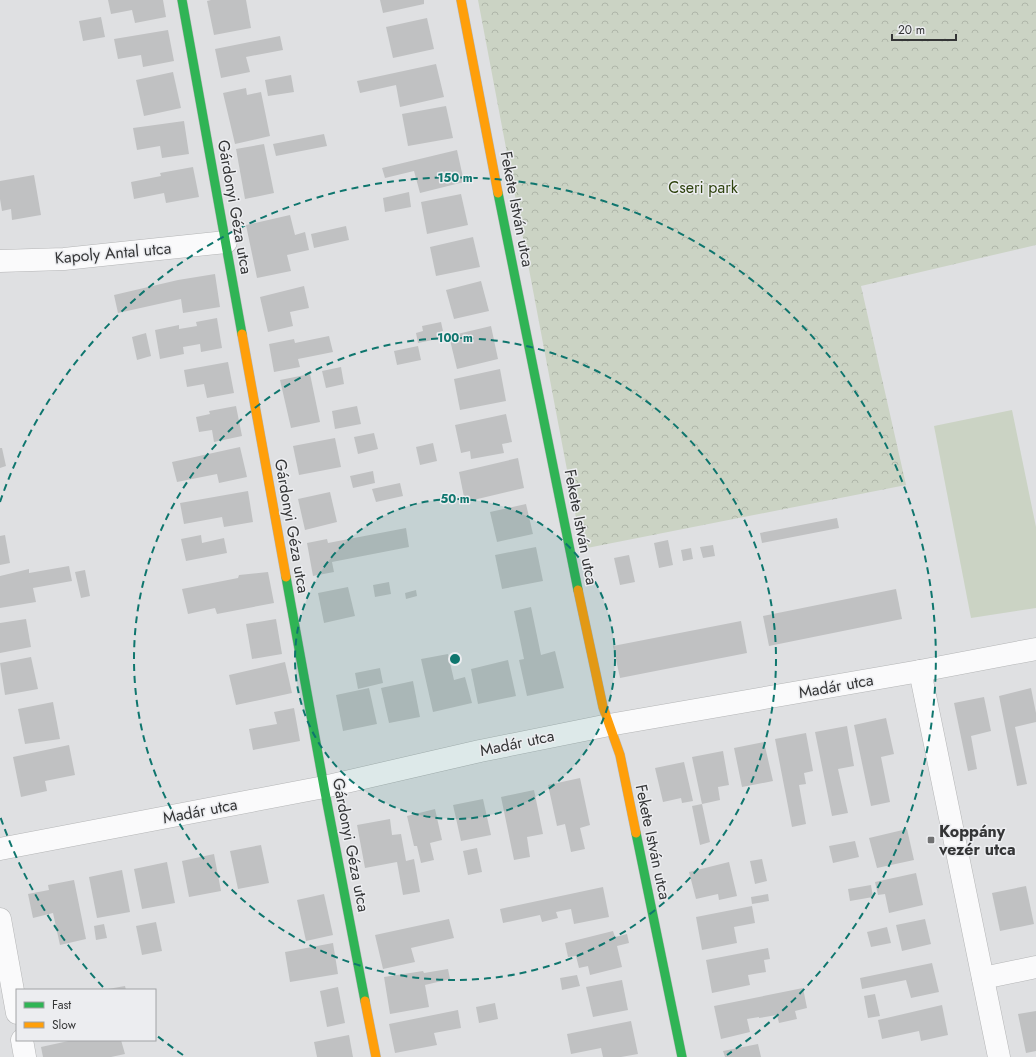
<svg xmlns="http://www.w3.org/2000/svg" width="1036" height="1057" viewBox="0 0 1036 1057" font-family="Jost,sans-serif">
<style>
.forest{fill:url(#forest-crowns)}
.pitch{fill:#cbd3c4}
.building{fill:#c0c1c2}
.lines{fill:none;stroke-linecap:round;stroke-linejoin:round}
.street-casing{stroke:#b4b5b6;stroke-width:23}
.fast-casing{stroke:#b4b5b6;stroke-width:10}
.slow-casing{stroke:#b4b5b6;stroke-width:10}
.street{stroke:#fafafb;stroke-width:22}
.fast{stroke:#30b455;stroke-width:9}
.slow{stroke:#ff9f0a;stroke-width:9}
.ring{fill:none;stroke:#0f766e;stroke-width:2;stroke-dasharray:7 5}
.poi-dot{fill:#707172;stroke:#ecedf0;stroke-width:1.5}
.labels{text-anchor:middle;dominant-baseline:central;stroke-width:3;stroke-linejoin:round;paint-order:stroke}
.park-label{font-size:16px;fill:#2f430f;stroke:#ecedf0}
.street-label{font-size:16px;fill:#343536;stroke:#ecedf0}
.poi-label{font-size:16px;font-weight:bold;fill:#343536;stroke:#ecedf0;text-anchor:start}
.centre{fill:#0f766e;stroke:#ecedf0;stroke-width:2}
.ring-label{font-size:12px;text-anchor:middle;font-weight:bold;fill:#0f766e;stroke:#ecedf0;stroke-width:3;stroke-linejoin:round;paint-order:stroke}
</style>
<defs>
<pattern id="forest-crowns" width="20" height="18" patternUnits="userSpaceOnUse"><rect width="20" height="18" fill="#cbd3c4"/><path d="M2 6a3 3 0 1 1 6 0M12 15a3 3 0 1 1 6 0" fill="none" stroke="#afb6a9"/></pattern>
</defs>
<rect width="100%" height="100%" fill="#dfe0e2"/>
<polygon class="forest" points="478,0 1036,0 1036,245 861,286 906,485 582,549"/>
<polygon class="pitch" points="1012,410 1036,527 1036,608 971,618 934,426"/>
<g class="building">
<polygon points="108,0 163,0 166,17 135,23 132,10 111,14"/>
<polygon points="211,0 246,0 251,28 214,35 207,1"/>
<polygon points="380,0 424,0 424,4 383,13"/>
<polygon points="101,17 105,37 83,41 79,21"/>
<polygon points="427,18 434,49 393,58 386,27"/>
<polygon points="168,30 174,61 143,67 141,55 118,59 114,39"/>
<polygon points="280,36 283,50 246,57 250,72 221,78 215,49"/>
<polygon points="436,64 444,97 400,107 396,85 360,93 357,81"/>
<polygon points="173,72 181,108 144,116 136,80"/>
<polygon points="291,75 294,92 268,96 265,80"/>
<polygon points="246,88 247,95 261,92 270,136 235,144 223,93"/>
<polygon points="446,106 453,138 408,146 402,114"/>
<polygon points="184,121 189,154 162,158 160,146 137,150 133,128"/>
<polygon points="324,134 327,146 276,156 273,144"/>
<polygon points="264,144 274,193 245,199 236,149"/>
<polygon points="457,150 464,182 420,193 414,171 385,178 382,168"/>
<polygon points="193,167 199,197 166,203 164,193 134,199 131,182 161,176 160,173"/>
<polygon points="34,175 41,215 12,220 11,209 2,211 0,199 0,181"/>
<polygon points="409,192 411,207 385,212 383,198"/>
<polygon points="461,194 468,225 427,234 421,202"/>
<polygon points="290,215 295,235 305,232 309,250 287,255 291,271 257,278 246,225"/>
<polygon points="346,226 349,240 314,248 311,234"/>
<polygon points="473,237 480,267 436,276 430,247"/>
<polygon points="215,274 220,307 183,313 181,299 118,313 114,295 178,280"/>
<polygon points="481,281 489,311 454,319 446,290"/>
<polygon points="304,286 309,308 290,312 293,326 268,332 260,297"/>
<polygon points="217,318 222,348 201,352 200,344 183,347 184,354 160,359 155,330 179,325 179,329 197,326 196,322"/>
<polygon points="441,322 443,331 441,332 442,338 418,343 416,333 423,331 422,326"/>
<polygon points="491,326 498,359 457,369 449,336"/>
<polygon points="146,333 151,356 137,360 132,337"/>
<polygon points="329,336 333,352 298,359 300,367 274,372 269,344 294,339 295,343"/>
<polygon points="418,346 421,360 397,365 394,351"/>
<polygon points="228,362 234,393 207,398 204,384 187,387 184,370"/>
<polygon points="341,367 344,384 326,388 322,371"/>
<polygon points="500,369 506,401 460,410 454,379"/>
<polygon points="310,374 320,422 291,428 280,380"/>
<polygon points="236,406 242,436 214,442 212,430 199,432 196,417 210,414 209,411"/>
<polygon points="357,406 361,424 335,429 332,411"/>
<polygon points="506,414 512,442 502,444 504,453 471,459 470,451 461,453 455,425"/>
<polygon points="374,433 378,449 358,454 354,437"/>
<polygon points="335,438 341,467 299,475 293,446"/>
<polygon points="433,443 437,461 420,465 416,447"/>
<polygon points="240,447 247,477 219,483 217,474 177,482 172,462"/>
<polygon points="0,448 2,448 6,466 0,468"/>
<polygon points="518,458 524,488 465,502 459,472"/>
<polygon points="373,471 375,483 353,488 350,476"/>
<polygon points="400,483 403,496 376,502 372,489"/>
<polygon points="248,491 253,522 224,527 222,517 184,524 180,503"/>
<polygon points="330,492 337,522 305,530 298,499"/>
<polygon points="526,504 533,534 497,542 490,512"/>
<polygon points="837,518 839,528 762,543 760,533"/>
<polygon points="406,528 409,547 332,562 334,572 313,576 307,543 327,539 328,543"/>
<polygon points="5,535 10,563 0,565 0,536"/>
<polygon points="201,535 202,543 224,538 227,553 186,561 181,539"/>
<polygon points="668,540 673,565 659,568 654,543"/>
<polygon points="713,545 715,556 703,558 700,547"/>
<polygon points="536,547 543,581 502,589 495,555"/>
<polygon points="691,548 693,559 683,561 681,550"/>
<polygon points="629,555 635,582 620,585 614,558"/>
<polygon points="69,566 72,581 33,588 36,602 0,608 0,576 29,569 29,573"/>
<polygon points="85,570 90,596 81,598 75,572"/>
<polygon points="268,572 274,603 217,614 215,608 188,614 182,589 238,578 239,575"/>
<polygon points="389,582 391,594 375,597 373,585"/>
<polygon points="348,587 355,616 324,623 318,593"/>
<polygon points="896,589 902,619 769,646 763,616"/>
<polygon points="416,590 417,596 406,599 405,593"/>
<polygon points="531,607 541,655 555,651 564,688 527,696 519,660 524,659 514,611"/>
<polygon points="26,619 31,647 0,653 0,623"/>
<polygon points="276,619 282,654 252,659 246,624"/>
<polygon points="741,621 747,653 620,678 613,646"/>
<polygon points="448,654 454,680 465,677 472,703 433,712 421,659"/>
<polygon points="31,657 38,689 5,695 0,663"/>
<polygon points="508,660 516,696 478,704 471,669"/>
<polygon points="285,662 292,693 236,705 229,675"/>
<polygon points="380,668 383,683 358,689 355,673"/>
<polygon points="413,681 420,717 389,723 381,688"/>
<polygon points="369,688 377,724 343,731 336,695"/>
<polygon points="1031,688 1036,713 1036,722 1015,727 1027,784 1017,786 999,696"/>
<polygon points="984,697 991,731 971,736 977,769 968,771 954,703"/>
<polygon points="53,702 60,739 25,744 18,709"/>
<polygon points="294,708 300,741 253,750 249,729 277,724 274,712"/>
<polygon points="886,718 894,754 881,757 890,802 871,806 854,725"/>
<polygon points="847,726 854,766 838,769 848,813 832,816 815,732"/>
<polygon points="806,733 813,771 804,773 806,784 799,785 806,824 792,827 775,739"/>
<polygon points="764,742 773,781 742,787 734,748"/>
<polygon points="69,745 75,775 45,781 47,791 21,797 13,757"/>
<polygon points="723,751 729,785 718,787 720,800 702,804 710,842 700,845 692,806 702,804 692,757"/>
<polygon points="684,762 693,801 682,803 681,798 663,802 655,768"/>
<polygon points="580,778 590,825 580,828 585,849 571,852 565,824 557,826 548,785"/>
<polygon points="534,790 543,834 527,837 530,857 514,860 501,797"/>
<polygon points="483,799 491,835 461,841 453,805"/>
<polygon points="435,809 442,840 430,843 434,860 421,863 417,846 414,846 407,816"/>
<polygon points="390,819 392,835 401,834 406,861 414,859 420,892 403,895 397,862 365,868 357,825"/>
<polygon points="907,829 914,860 877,868 869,838"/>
<polygon points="855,841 859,857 833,863 829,846"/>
<polygon points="261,845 269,883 238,889 230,851"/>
<polygon points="477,848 482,872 468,875 463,851"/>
<polygon points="214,854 221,891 189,897 182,861"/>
<polygon points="762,859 767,881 755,884 750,861"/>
<polygon points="167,862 175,903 142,909 134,869"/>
<polygon points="729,862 737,896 719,900 718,894 696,899 689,872"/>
<polygon points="122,870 130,912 97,918 89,877"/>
<polygon points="916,873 923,905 889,913 885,894 878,895 875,882"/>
<polygon points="74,880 86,939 60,945 53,913 33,918 28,894 49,890 48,885"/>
<polygon points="871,885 873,897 850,901 848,889"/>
<polygon points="1026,886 1034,924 1000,931 992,893"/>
<polygon points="603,887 609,917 574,924 571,909 556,912 558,918 542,922 540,915 503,923 500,909"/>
<polygon points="324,894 333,935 306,941 297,900"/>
<polygon points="768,894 769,901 752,904 751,897"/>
<polygon points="752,906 755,923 734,927 737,943 702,950 696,917"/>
<polygon points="449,919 454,938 411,948 415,962 383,969 375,935"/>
<polygon points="925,919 931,944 902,951 896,925"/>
<polygon points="156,922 162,951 142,955 136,926"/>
<polygon points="104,924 107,938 96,940 94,926"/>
<polygon points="887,927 891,943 871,947 867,932"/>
<polygon points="613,931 615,937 627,934 629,943 617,946 622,967 590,975 588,966 579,968 576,956 568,957 565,943"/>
<polygon points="333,943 338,974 290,982 285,952"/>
<polygon points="768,948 770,959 764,960 766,972 748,975 750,985 712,993 706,960"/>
<polygon points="932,963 939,992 911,998 906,980 862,989 860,978"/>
<polygon points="448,969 450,979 425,985 429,1007 390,1014 384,977 423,971 424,973"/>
<polygon points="577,975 580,986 562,990 560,978"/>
<polygon points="622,980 628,1010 593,1017 586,987"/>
<polygon points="125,986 126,990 108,990 108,989"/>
<polygon points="338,987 345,1023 327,1027 320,991"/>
<polygon points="803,988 807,1008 795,1011 797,1019 779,1023 777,1015 759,1018 759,1017 747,1019 750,1032 721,1039 714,1006"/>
<polygon points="875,994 880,1016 868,1018 864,996"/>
<polygon points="495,1003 498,1019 479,1023 476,1007"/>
<polygon points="942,1005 948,1035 921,1041 919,1031 882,1039 878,1020"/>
<polygon points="458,1010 461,1028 434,1033 437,1045 395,1053 389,1024"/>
<polygon points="1036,1011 1036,1051 1026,1053 1018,1014"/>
<polygon points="631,1021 638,1054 621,1057 603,1057 601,1048 571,1054 567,1034"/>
<polygon points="349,1035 353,1057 317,1057 314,1042"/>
<polygon points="73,1040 121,1040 125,1054 111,1057 43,1057 41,1047"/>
<polygon points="758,1044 761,1057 725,1057 723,1051"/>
</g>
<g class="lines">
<g class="street-casing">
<g id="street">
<polyline points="0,261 64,259 226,242"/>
<polyline points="920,671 999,1057"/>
<polyline points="0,849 324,787 480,751 609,725 920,671 1036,649"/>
<polyline points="0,919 17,1013"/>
<polyline points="983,978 1036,967"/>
<polyline points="22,1040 25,1057"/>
</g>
</g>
<g class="fast-casing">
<g id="fast">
<polyline points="182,0 242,334"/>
<polyline points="498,193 578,590"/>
<polyline points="286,577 324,787 365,1001"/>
<polyline points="636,833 682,1057"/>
</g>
</g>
<g class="slow-casing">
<g id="slow">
<polyline points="461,0 498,193"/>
<polyline points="242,334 286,577"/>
<polyline points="578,590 603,707 620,755 636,833"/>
<polyline points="365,1001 376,1057"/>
</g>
</g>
<use href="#street" class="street"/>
<use href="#fast" class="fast"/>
<use href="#slow" class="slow"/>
</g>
<circle cx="455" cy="659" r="160" fill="#0f766e" fill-opacity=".12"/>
<g class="ring">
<circle cx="455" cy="659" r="160"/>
<circle cx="455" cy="659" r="321"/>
<path d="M183 1055A481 481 0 0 1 156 1035M103 987A481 481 0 0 1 0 816M0 502A481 481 0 1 1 727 1055"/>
</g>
<rect class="poi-dot" x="927" y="836" width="8" height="8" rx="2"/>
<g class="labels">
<g class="park-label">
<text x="703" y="187">Cseri park</text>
</g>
<g class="street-label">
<text transform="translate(235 207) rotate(80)">Gárdonyi Géza utca</text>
<text transform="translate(517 209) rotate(79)">Fekete István utca</text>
<text transform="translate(113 253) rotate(-5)">Kapoly Antal utca</text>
<text transform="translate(292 526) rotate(80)">Gárdonyi Géza utca</text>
<text transform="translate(581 527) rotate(79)">Fekete István utca</text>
<text transform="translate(836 686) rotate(-10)">Madár utca</text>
<text transform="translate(517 743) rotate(-12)">Madár utca</text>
<text transform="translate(200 811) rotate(-11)">Madár utca</text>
<text transform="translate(653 842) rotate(78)">Fekete István utca</text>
<text transform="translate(351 845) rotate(79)">Gárdonyi Géza utca</text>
</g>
<g class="poi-label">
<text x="939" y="831">Koppány<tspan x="939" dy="18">vezér utca</tspan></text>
</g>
</g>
<circle cx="455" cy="659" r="6" class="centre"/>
<g class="ring-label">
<text x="455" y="182">150 m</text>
<text x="455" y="342">100 m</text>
<text x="455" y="503">50 m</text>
</g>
<rect x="16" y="989" width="140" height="52" fill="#ecedf0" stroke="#a2a3a6"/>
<rect x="24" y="1002" width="20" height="6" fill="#30b455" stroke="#a2a3a6"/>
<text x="52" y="1009" font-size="12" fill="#343536">Fast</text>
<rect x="24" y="1022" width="20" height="6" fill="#ff9f0a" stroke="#a2a3a6"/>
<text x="52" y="1029" font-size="12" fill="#343536">Slow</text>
<path d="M892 34v6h64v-6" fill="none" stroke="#343536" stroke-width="2"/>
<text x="898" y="34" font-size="12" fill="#343536" stroke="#ecedf0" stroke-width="3" paint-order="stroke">20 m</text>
</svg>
